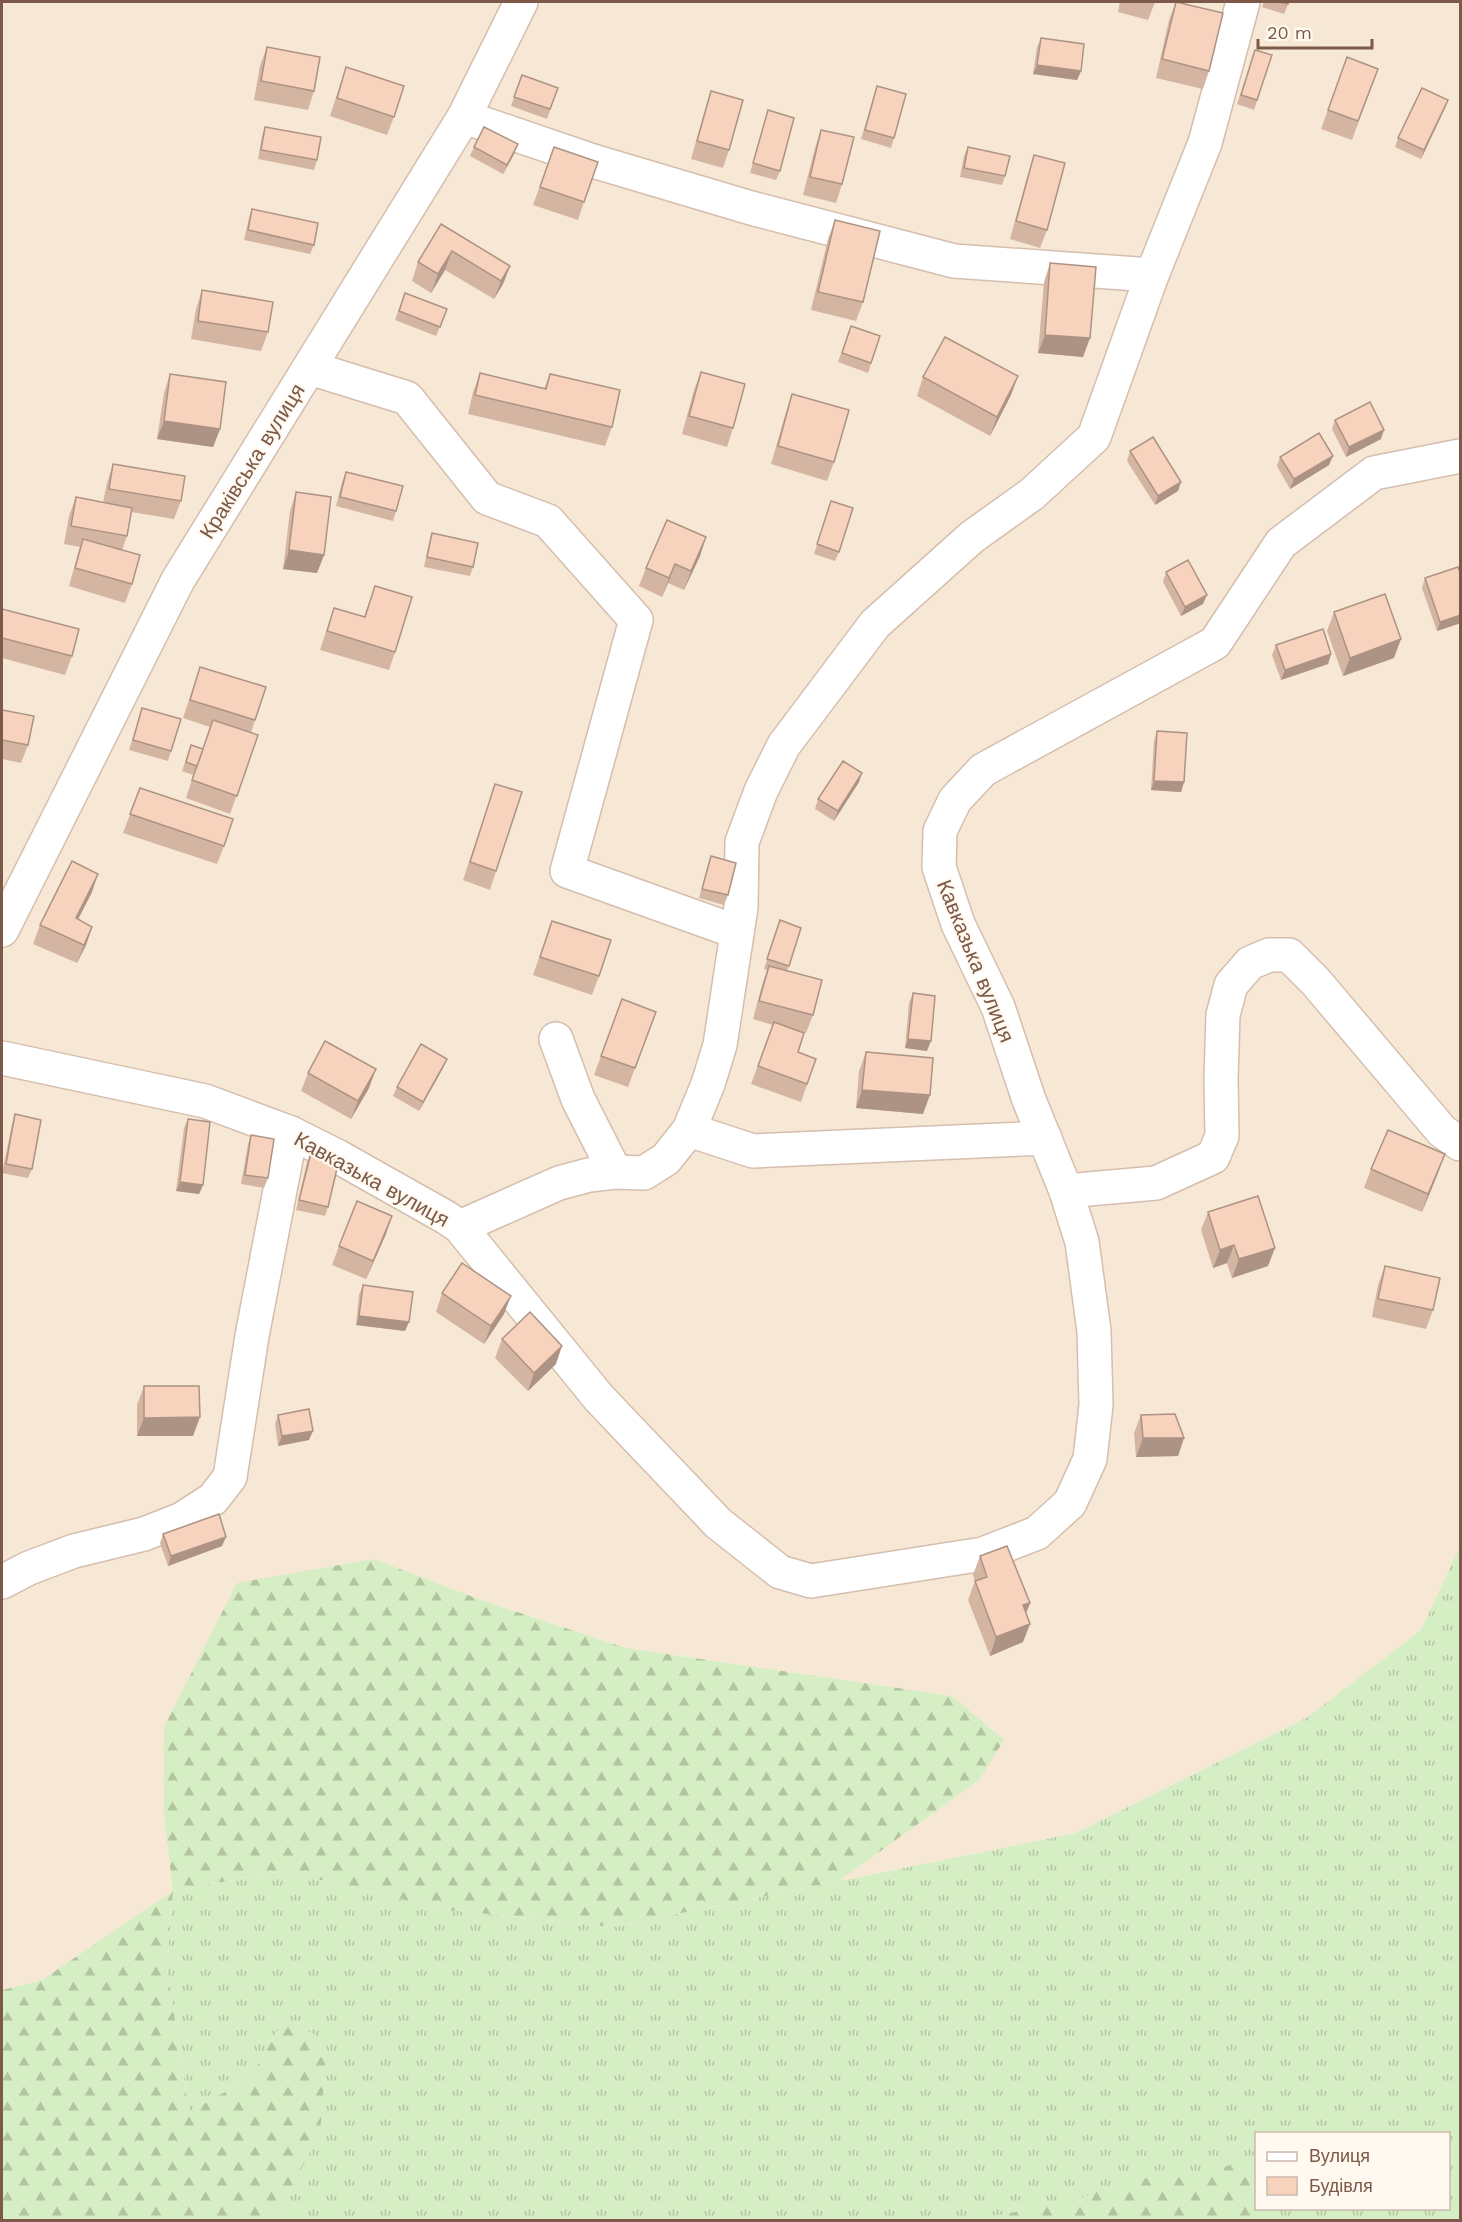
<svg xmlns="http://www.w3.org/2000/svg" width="1462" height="2222" viewBox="0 0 1462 2222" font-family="'Work Sans',sans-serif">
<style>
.residential{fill:#f7e7d5}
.grass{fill:url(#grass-tufts);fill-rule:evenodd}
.forest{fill:url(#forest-firs)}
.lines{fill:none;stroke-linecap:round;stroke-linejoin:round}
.minor-casing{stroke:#d5beae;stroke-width:36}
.minor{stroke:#fff;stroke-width:33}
.wall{fill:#d4b5a2}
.shaded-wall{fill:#ad9384}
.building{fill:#f7d2bc;stroke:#ad9384;stroke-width:1.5}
.labels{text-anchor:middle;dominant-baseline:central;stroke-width:4.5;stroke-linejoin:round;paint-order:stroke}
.street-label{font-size:21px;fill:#7c5948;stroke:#fff9f0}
</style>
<defs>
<pattern id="grass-tufts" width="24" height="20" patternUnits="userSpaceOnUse" patternTransform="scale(1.5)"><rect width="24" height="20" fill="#d6eec3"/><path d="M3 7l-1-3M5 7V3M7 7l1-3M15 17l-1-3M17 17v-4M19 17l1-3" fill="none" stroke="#b3c4a0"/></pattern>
<pattern id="forest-firs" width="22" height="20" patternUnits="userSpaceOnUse" patternTransform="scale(1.5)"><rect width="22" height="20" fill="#d6eec3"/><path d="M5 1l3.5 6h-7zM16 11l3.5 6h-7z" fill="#b3c4a0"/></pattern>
</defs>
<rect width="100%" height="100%" fill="#fef5e7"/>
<polygon class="residential" points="2,2 1460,2 1460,1546 1421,1630 1308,1717 1076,1833 839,1881 979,1780 952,1696 626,1648 481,1600 374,1559 164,1817 173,1891 42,1980 2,1990"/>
<path class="grass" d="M1460,1546v674h-1180l6,-23 -3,-175 -33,56 -61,34 -22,-144 6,-77 109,-20 167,39 164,17 463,-94 232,-116 113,-87zM1256,2134h192v74h-192z"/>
<g class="forest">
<polygon points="374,1559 481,1600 626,1648 952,1696 1004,1740 979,1780 839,1881 613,1927 449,1910 282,1871 173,1891 167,1968 189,2112 250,2078 283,2022 327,2039 320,2134 286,2197 280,2220 2,2220 2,1990 42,1980 173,1891 164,1817 164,1727 237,1583"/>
<polygon points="1256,2158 1256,2208 1262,2209 1255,2220 969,2220 1066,2203 1111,2187 1151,2177 1216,2169"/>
</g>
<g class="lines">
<g class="minor-casing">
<g id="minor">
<polyline points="464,117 593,161 751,208 954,261 1152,275"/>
<polyline points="310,368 407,398 487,498 548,521 636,620 567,871 737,932"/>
<polyline points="2,930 178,580 464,117 521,2"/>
<polyline points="556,1039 578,1099 615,1172"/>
<polyline points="2,1058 205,1101 291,1133 337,1156 447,1218 460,1227 599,1398 718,1523 780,1572 811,1581 983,1554 1037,1533 1070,1503 1090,1459 1096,1405 1094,1331 1082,1242 1066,1191 1029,1100 998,1007 958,924 939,867 940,831 955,800 983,770 1215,643 1281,543 1374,473 1460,456"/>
<polyline points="689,1130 753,1151 1045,1138"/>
<polyline points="1066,1191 1156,1183 1213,1157 1222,1136 1221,1079 1223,1015 1231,985 1250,963 1269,955 1289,955 1316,982 1442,1131 1460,1144"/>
<polyline points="460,1227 559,1183 589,1175 615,1172 644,1173 666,1159 689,1130 708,1084 720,1045 741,907 742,842 761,791 784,745 875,624 972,537 1032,494 1094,437 1152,275 1205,143 1243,2"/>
<polyline points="2,1582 29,1568 74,1551 144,1534 182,1519 213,1499 230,1477 252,1336 291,1133"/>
</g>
</g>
<use href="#minor" class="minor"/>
</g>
<g class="wall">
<polygon points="1120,2 1155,2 1148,20 1118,12"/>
<polygon points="1176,2 1209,71 1203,89 1156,78 1169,20"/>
<polygon points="1264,2 1289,2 1284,14 1262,7"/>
<polygon points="1041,38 1081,71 1077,80 1033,74 1037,47"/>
<polygon points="267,47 314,91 308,110 254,100 260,66"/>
<polygon points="1272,55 1254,110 1237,104 1252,59"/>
<polygon points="1347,57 1378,69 1352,140 1321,129"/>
<polygon points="346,67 394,117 387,135 330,116"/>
<polygon points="522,75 558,88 547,119 511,106"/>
<polygon points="877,86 894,138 891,148 861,139"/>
<polygon points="711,91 729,150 723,168 691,159 705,110"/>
<polygon points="1448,100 1444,110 1421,159 1395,147 1398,138"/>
<polygon points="768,110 780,171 776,180 750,173"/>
<polygon points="265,127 317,160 314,170 258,159 262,136"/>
<polygon points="821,130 842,184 836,203 803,195 815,148"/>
<polygon points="518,144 514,154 503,174 470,156 474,147"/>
<polygon points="554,147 584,202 578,220 533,205"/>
<polygon points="968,147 1005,176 1002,185 960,177 964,156"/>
<polygon points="1034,155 1047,230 1040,248 1010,239 1028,174"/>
<polygon points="252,209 314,245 310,254 244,240 249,218"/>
<polygon points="835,220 863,302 856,321 811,310 828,239"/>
<polygon points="441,224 510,266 503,284 494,299 445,270 431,293 412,281 418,262"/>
<polygon points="1050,263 1083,357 1038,353 1044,282"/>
<polygon points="202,290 268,332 261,351 191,339 196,309"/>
<polygon points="405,293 447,309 436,336 395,320"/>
<polygon points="851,326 880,336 868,373 838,362"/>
<polygon points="701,372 733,428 727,447 682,434 694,390"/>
<polygon points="480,373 544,389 550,374 612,427 605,446 468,414 473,392"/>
<polygon points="170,374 220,429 213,447 157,439 164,393"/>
<polygon points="923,377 1011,395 990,436 917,396"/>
<polygon points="792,394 834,462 827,481 771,464 786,412"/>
<polygon points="1335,420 1381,439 1346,457 1332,429"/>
<polygon points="1130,451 1178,491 1155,505 1127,461"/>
<polygon points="1280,457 1329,465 1290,489 1277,466"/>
<polygon points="113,464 181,501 174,519 131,512 127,536 122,550 132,584 125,603 69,586 80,547 64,544 69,516 76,497 103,503 107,483"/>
<polygon points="346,472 396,511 393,521 336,506 342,482"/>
<polygon points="296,492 324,555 317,573 283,569 290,511"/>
<polygon points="831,501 839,552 835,561 814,554"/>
<polygon points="432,533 473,567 470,576 424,567 429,543"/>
<polygon points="706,537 700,556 684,590 668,583 662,597 639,586 646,568"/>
<polygon points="1166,572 1203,604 1181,616 1163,582"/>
<polygon points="1461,575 1461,623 1437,631 1422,588 1425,578"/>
<polygon points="375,586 395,652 389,670 320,650 334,608 364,617"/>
<polygon points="2,609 72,656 65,675 2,658"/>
<polygon points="1334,612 1394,658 1343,676 1327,631"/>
<polygon points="1276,645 1331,654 1328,664 1281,680 1272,655"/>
<polygon points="200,667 255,720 251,733 258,735 230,814 186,798 197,764 193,775 182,771 191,745 203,749 210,727 183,718"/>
<polygon points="142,708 171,751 168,761 129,750"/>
<polygon points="2,710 28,745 21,763 2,759"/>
<polygon points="1157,731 1184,782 1181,792 1151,790 1154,741"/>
<polygon points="859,782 834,821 815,809 818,799"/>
<polygon points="495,784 496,871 490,890 463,880"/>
<polygon points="140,788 224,846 217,864 123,833"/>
<polygon points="711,856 728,895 724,905 699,898"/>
<polygon points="92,892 78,919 92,927 86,945 77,963 33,944 40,925"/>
<polygon points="780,920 801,928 787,971 813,1015 806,1033 799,1032 798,1052 816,1059 801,1102 751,1084 773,1025 753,1019 762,985 767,970 764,969"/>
<polygon points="552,921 599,976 592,995 533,975"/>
<polygon points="913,993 927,1051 905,1048 909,1003"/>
<polygon points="622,999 656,1012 628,1087 594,1075"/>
<polygon points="866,1052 923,1114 856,1108 859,1071"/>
<polygon points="443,1068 419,1111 393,1096 397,1087"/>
<polygon points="308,1073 369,1088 351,1119 301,1091"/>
<polygon points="15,1114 32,1169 28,1178 2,1173 12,1124"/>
<polygon points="188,1119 203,1185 199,1194 176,1191 184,1128"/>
<polygon points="251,1135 268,1178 264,1188 241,1184 248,1144"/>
<polygon points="311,1153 328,1207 325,1216 296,1210 307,1162"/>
<polygon points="1371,1169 1438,1173 1422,1212 1364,1188"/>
<polygon points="1208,1212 1268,1266 1232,1278 1227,1263 1213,1268 1201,1230"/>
<polygon points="386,1234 366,1279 332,1265 339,1246"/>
<polygon points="1385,1266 1433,1310 1426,1329 1372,1317 1378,1285"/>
<polygon points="363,1285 405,1331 356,1325 359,1295"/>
<polygon points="442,1293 504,1314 484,1344 436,1312"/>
<polygon points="502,1339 556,1364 528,1391 495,1358"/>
<polygon points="144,1386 193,1436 137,1436 137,1405"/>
<polygon points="278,1415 309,1440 278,1446 275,1424"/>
<polygon points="1141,1415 1184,1438 1178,1456 1136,1457 1134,1433"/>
<polygon points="163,1534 222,1546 168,1566 160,1543"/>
<polygon points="980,1556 1030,1603 1026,1613 1023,1642 990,1656 968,1600 975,1581 973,1575"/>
</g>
<g class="shaded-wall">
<polygon points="1037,65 1081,71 1077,80 1033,74"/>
<polygon points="1448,100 1444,110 1421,159 1424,150"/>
<polygon points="518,144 514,154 503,174 507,165"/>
<polygon points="452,251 445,270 431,293 438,274"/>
<polygon points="510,266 503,284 494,299 501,281"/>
<polygon points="1045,335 1090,338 1083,357 1038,353"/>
<polygon points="1018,376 1011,395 990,436 997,417"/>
<polygon points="164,421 220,429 213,447 157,439"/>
<polygon points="1384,430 1381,439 1346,457 1349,447"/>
<polygon points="1333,456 1329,465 1290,489 1294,479"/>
<polygon points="1181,482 1178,491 1155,505 1158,496"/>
<polygon points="706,537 700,556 684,590 691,571"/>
<polygon points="289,550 324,555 317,573 283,569"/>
<polygon points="675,564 668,583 662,597 669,578"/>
<polygon points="1207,595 1203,604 1181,616 1185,607"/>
<polygon points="1461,615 1461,623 1437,631 1440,622"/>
<polygon points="1401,639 1394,658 1343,676 1350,658"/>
<polygon points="1331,654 1328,664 1281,680 1285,670"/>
<polygon points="862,773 859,782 834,821 838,811"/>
<polygon points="1154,781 1184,782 1181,792 1151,790"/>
<polygon points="98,874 92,892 69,937 76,918"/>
<polygon points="92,927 86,945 77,963 84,945"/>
<polygon points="908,1039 931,1041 927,1051 905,1048"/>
<polygon points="447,1059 443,1068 419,1111 423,1102"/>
<polygon points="376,1069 369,1088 351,1119 358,1101"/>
<polygon points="862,1090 930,1095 923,1114 856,1108"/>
<polygon points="1445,1154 1438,1173 1422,1212 1428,1194"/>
<polygon points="180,1182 203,1185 199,1194 176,1191"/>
<polygon points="392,1216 386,1234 366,1279 373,1261"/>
<polygon points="1234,1245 1227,1263 1213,1268 1220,1250"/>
<polygon points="1275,1248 1268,1266 1232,1278 1239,1259"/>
<polygon points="511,1296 504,1314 484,1344 491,1326"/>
<polygon points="359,1316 409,1322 405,1331 356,1325"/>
<polygon points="562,1346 556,1364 528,1391 534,1373"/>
<polygon points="200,1417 193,1436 137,1436 144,1418"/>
<polygon points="313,1431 309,1440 278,1446 282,1436"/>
<polygon points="1143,1438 1184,1438 1178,1456 1136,1457"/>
<polygon points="226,1537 222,1546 168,1566 171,1556"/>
<polygon points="1030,1603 1023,1621 1023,1605"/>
<polygon points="1030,1624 1023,1642 990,1656 996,1637"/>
</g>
<g class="building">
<polygon points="1176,2 1223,13 1209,71 1162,59"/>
<polygon points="1279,2 1289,2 1288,4"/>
<polygon points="1041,38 1084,44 1081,71 1037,65"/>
<polygon points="267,47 320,57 314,91 261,81"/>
<polygon points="1255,50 1272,55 1257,100 1241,95"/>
<polygon points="1347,57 1378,69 1358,121 1328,110"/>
<polygon points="346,67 404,86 394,117 337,98"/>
<polygon points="522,75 558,88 550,109 514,97"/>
<polygon points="877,86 906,94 894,138 865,130"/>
<polygon points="1422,88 1448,100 1424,150 1398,138"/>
<polygon points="711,91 743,100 729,150 697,141"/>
<polygon points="768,110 794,118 780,171 753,163"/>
<polygon points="265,127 321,137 317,160 261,150"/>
<polygon points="484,127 518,144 507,165 474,147"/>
<polygon points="821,130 854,137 842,184 810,177"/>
<polygon points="554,147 598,162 584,202 540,187"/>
<polygon points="968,147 1010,156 1005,176 964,168"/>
<polygon points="1034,155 1065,163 1047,230 1016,221"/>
<polygon points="252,209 318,223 314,245 248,230"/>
<polygon points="835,220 880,231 863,302 818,292"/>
<polygon points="441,224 510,266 501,281 452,251 438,274 418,262"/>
<polygon points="1050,263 1096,267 1090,338 1045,335"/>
<polygon points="202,290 273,302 268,332 198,321"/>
<polygon points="405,293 447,309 440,327 399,311"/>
<polygon points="851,326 880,336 871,363 842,353"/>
<polygon points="945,337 1018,376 997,417 923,377"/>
<polygon points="701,372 745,384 733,428 689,416"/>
<polygon points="480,373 546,389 550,374 620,390 612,427 475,395"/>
<polygon points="170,374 226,382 220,429 164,421"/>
<polygon points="792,394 849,410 834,462 778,446"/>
<polygon points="1370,402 1384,430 1349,447 1335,420"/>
<polygon points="1319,433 1333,456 1294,479 1280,457"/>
<polygon points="1153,437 1181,482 1158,496 1130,451"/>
<polygon points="113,464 185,476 181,501 109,489"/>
<polygon points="346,472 403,486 396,511 340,497"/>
<polygon points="296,492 331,497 324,555 289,550"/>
<polygon points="76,497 132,508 127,536 71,526"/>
<polygon points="831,501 853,508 839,552 817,544"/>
<polygon points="667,520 706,537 691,571 675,564 669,578 646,568"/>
<polygon points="432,533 478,543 473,567 427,557"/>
<polygon points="83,539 140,555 132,584 75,568"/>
<polygon points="1188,560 1207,595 1185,607 1166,572"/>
<polygon points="1458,567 1461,575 1461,615 1440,622 1425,578"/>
<polygon points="375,586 412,597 395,652 327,631 334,608 365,617"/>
<polygon points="1385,594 1401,639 1350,658 1334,612"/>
<polygon points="2,609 79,629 72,656 2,638"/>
<polygon points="1323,629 1331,654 1285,670 1276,645"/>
<polygon points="200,667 266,687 255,720 190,700"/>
<polygon points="142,708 181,719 171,751 133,740"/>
<polygon points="2,710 34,716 28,745 2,740"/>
<polygon points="213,720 258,735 237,796 192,780"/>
<polygon points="1157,731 1187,733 1184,782 1154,781"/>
<polygon points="191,745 203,749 197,766 186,762"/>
<polygon points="843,761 862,773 838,811 818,799"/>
<polygon points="495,784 522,792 496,871 470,862"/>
<polygon points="140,788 233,819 224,846 130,814"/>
<polygon points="711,856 736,863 728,895 702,889"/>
<polygon points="72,861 98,874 76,918 92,927 84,945 40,925"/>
<polygon points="780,920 801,928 789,966 767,959"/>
<polygon points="552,921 611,940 599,976 540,957"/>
<polygon points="769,966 822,980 813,1015 759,1001"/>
<polygon points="913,993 935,996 931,1041 908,1039"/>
<polygon points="622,999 656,1012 635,1068 601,1056"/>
<polygon points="774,1022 804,1033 798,1052 816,1059 807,1084 758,1066"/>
<polygon points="325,1041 376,1069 358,1101 308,1073"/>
<polygon points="421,1044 447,1059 423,1102 397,1087"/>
<polygon points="866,1052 933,1058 930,1095 862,1090"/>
<polygon points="15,1114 41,1120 32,1169 6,1164"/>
<polygon points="188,1119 210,1122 203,1185 180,1182"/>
<polygon points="1388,1130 1445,1154 1428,1194 1371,1169"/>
<polygon points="251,1135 274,1139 268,1178 245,1175"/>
<polygon points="311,1153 339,1160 328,1207 299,1200"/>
<polygon points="1258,1196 1275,1248 1239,1259 1234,1245 1220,1250 1208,1212"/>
<polygon points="357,1201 392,1216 373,1261 339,1246"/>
<polygon points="462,1263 511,1296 491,1326 442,1293"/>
<polygon points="1385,1266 1440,1278 1433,1310 1378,1299"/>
<polygon points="363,1285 413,1292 409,1322 359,1316"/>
<polygon points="530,1312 562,1346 534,1373 502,1339"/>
<polygon points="144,1386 199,1386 200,1417 144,1418"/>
<polygon points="309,1409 313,1431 282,1436 278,1415"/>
<polygon points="1175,1414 1184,1438 1143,1438 1141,1415"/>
<polygon points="219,1514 226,1537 171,1556 163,1534"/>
<polygon points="1007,1546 1030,1603 1023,1605 1030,1624 996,1637 975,1581 987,1577 980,1556"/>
</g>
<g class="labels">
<g class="street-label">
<text transform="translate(252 461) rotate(-58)">Краківська вулиця</text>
<text transform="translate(976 961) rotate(68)">Кавказька вулиця</text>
<text transform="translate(372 1179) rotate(29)">Кавказька вулиця</text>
</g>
</g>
<rect width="1462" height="2222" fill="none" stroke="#7c5948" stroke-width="6"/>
<rect x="1255" y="2132" width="195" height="78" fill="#fff9f0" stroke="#cbb9ad" stroke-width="1.5"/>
<rect x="1267" y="2152" width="30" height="9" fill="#ffffff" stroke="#cbb9ad" stroke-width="1.5"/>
<text x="1309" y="2162" font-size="18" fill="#7c5948">Вулиця</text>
<rect x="1267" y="2177" width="30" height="18" fill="#f7d2bc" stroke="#cbb9ad" stroke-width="1.5"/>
<text x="1309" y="2192" font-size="18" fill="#7c5948">Будівля</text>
<path d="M1258 39v9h114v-9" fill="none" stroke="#7c5948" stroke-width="3"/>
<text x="1267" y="39" font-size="18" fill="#7c5948" stroke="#fff9f0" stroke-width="4.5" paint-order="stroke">20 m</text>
</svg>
